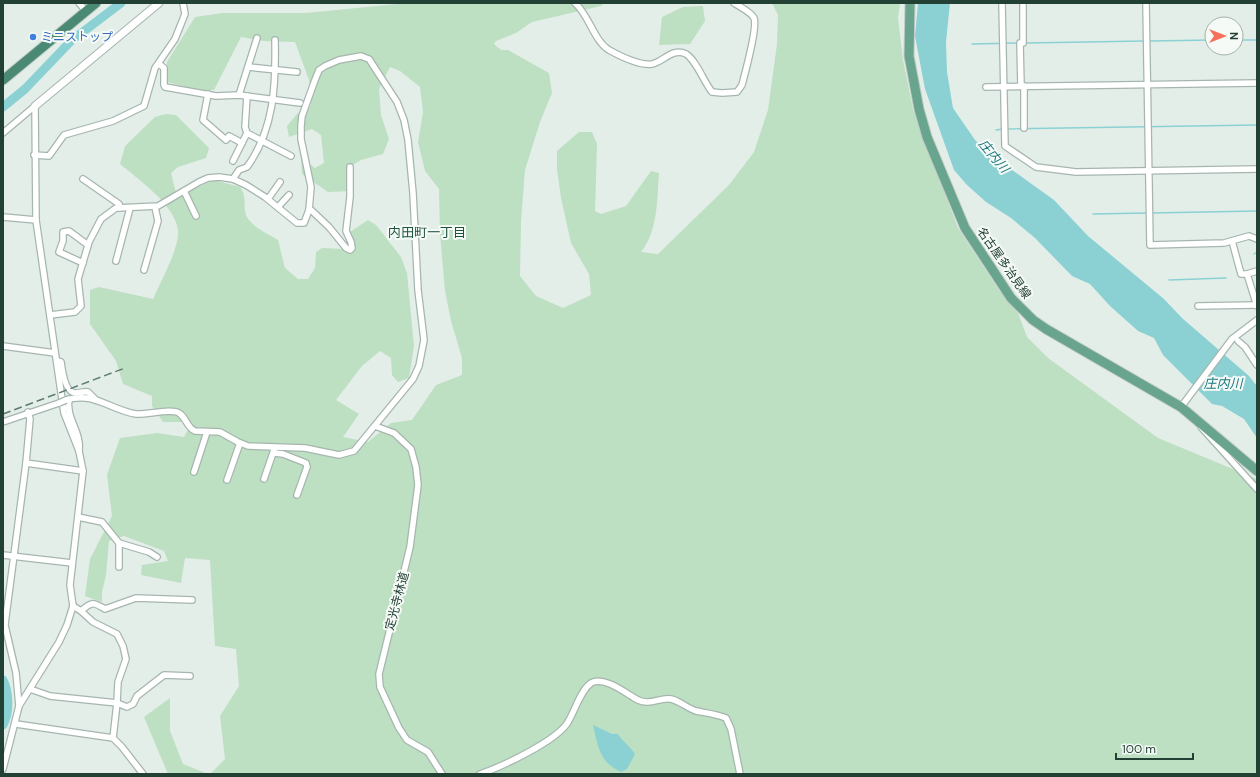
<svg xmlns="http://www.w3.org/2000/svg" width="1260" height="777" viewBox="0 0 1260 777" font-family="'DM Sans','Noto Sans JP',sans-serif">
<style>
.green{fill:#bddfc2}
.water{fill:#8bd1d4}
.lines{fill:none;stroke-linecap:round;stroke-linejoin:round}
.stream{stroke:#8bd1d4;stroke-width:1.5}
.river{stroke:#8bd1d4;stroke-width:9}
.minor-casing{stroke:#a6b6af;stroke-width:8}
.tertiary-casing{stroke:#a6b6af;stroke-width:9}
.primary-casing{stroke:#c1cac6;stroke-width:11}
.trunk-casing{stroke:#c1cac6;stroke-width:11}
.minor{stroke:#fff;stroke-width:5.5}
.tertiary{stroke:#fff;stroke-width:7}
.primary{stroke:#68a48e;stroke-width:9}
.trunk{stroke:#4a8974;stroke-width:9}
.rail{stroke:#5d7c70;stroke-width:1.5;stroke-dasharray:8 4;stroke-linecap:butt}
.minor-bridge-casing{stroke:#a6b6af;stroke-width:8;stroke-linecap:butt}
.minor-bridge{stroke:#fff;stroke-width:5.5}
.shop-dot{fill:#3f7fe0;stroke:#f5faf7;stroke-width:1.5}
.labels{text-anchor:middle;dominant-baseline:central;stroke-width:4;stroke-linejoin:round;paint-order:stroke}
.shop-label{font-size:12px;fill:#366cbe;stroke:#f5faf7;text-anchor:start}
.street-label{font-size:12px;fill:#234035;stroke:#f5faf7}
.water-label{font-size:13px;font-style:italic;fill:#1a797f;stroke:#f5faf7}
.neighbourhood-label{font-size:13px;fill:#1e5340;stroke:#f5faf7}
</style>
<rect width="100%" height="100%" fill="#e4eee8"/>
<g class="green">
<path d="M407,3h197l-3,3 -69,16 -16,11 -20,8 -2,3 7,6h7l41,23 3,20 -12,29 -15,48 -4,51 -1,55 16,20 27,12 28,-13 -2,-21 -18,-31 -10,-45 -4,-29v-18l22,-19h13l5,12 -2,67 6,3 25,-8 25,-35 8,2c-2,27 -1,58 -18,79l17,2 71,-69 25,-33 14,-42 9,-66 1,-29 -6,-12h128l-2,15 5,42 10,49 45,119 41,62 19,23 9,24 21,21 110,80 99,41v295h-1047l15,-15 -5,-43 19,-30 -3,-37 -21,-3 -5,-86 -25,-2 -4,25 -40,-8 1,-10 26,-4 -4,-10 -40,-15 -15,5 -3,34 -4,17v10l-17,-6 5,-37 22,-43 -5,-41 13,-37 37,-5 27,4 8,-15h-29l-11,-16v-10l-29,-12 -7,-23 -26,-37v-34l9,-3 54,12c7,-16 27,-52 25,-69 -3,-25 -40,-51 -58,-66l5,-18 30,-29 11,-3 10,1 33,33 -3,10 -28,9 -7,6 6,24 37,-17 26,7c8,11 2,20 7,30 6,11 22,17 31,23l7,28 13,11h10l7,-11 1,-16 6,-4 21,1 7,-17 18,-12 8,5 25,32 6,16 7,73 -5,32 -11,4 -6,-7 -1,-17 -11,-7 -18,15 -26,34 23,14 -16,23 25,5 23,-19 21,-3 24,-35 26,-10v-17l-11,-37 -6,-30 -5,-57 -1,-45 -14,-18 -7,-29 5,-30 -3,-25 -20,-16 -10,-4 -11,22 2,26 8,24 -6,15 -22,6 -10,6 1,25 -24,1 -26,-18 -1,-16 14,10 9,-5 -3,-28 -9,-6 -23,8 -2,-11 10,-12 14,-9 -2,-25 -14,-38 -31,-1 -23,-4 -27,53h-17l-30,-8v-20l28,-45 28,-4h83z"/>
<polygon points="703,6 705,21 690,44 659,45 662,17 683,7"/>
<polygon points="170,698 170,731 183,764 208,774 168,774 144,717"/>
</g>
<g class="water">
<polygon points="918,3 950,3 946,42 947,72 953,108 975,140 991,155 1054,200 1088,236 1164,299 1182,318 1249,376 1257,386 1257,438 1244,419 1222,406 1212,404 1163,355 1154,338 1138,331 1110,306 1090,284 1072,276 1035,238 1011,218 986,202 967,185 954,170 925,89 915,36"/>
<path d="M593,725l19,9h6c5,8 12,12 17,20l-8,15 -6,3c-22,-10 -23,-26 -28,-47z"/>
</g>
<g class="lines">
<g class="stream">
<polyline points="1004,5 1006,3 1021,3"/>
<polyline points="1236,40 1257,40"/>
<polyline points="1150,41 1212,40"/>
<polyline points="1026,43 1144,41"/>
<polyline points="972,44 1018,43"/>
<polyline points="1007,129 1257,125"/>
<polyline points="996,130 1003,129"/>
<polyline points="1151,213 1257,211"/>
<polyline points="1093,214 1147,213"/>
<polyline points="1254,254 1257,252"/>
<polyline points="1169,280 1226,278"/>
</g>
<g class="river">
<polyline points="3,107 25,89 71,41 121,3"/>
<path d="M3,680c6,12 7,32 0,45"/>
</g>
<g class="minor-casing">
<g id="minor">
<polyline points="79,3 86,11"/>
<path d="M575,3c14,12 19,38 34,47 11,6 30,16 43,14 11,-2 21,-17 34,-10 10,6 18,28 26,38l10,1 15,-1 5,-7c3,-12 16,-58 12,-67 -3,-6 -14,-11 -20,-15"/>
<polyline points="1002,3 1005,146 1036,167 1076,172 1257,169"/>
<polyline points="1146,3 1150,245 1224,243 1249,236 1257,239"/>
<polyline points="159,64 164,68 164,85 165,87 216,96 239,95 300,103"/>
<polyline points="248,67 297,72"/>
<polyline points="1021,86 1020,43 1023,43 1023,3"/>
<polyline points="1024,86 1024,128"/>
<polyline points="986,87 1257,83"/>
<polyline points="208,94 203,120 226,140 229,136 242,143"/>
<polyline points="239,95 257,38"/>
<polyline points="247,96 245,127 247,133 291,156"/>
<polyline points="3,133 35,106"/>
<polyline points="34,155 49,156 64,135 113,121 144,106 155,68 175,39 185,14 183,3"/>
<polyline points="233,161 247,133"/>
<polyline points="83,179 119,204 120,208"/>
<path d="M233,179l6,-9 8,-3c27,-37 29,-82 28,-127"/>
<polyline points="184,191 196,216"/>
<polyline points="268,199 280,182"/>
<polyline points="278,207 289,195"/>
<polyline points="309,210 311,210 329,227 346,248 350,250 352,248 351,242 346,231 350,197 350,167"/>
<polyline points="3,217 36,220"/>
<polyline points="1232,241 1241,274 1247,274 1257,306"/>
<polyline points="116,261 130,208"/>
<polyline points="83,263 59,252 63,241 63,232 69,231 88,245"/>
<polyline points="144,270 158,221 155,207"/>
<polyline points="1247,274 1257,271"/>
<polyline points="1198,306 1256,305"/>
<path d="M50,315l25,-3 6,-6 -3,-27 11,-37 12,-23 15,-11 42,-2 41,-24 9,-4 11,-1 14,2 13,6 19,12 32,26h7l5,-13 2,-23 -10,-48v-13l1,-10 13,-36 4,-10 6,-4 14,-6 22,-4 5,2 3,1 28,43 7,18 4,20 5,53 5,97 6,50 -5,26 -6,13 -59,72 -15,4 -34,-7 -57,-2 -10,-4 -18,-10 -25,-1c-8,-3 -9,-14 -16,-18 -8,-5 -32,2 -43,1 -26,-4 -42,-23 -70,-14"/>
<polyline points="1238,341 1245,347 1257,365"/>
<polyline points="3,346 55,353"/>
<path d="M57,361l4,1c1,8 4,30 14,31 5,0 9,-2 13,-1l8,8"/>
<path d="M69,399c-4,18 13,34 10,52"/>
<polyline points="1181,407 1232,339 1257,320"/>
<polyline points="28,412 30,419 26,463 83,471"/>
<polyline points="3,422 59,403"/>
<polyline points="375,426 394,433 411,449 416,467 418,485 410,547 379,674 380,687 399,728 407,740 428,752 442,774"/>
<polyline points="1201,427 1257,489"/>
<polyline points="274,453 283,454 306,463 307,467 297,495"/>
<polyline points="194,472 207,432"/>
<polyline points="264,479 274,450"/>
<polyline points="227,480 240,443"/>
<polyline points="78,517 102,522 119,543 149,552 157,557"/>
<polyline points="119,543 119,567"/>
<polyline points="3,555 72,563"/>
<polyline points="73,606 81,611 93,622 117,634 123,646 126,659 118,682 117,703 113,738"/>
<path d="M81,611c11,-10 12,-9 24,-2l31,-11 56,2"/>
<polyline points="4,621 16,673 19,706"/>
<polyline points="5,624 26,463"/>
<polyline points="30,689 50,696 117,703 127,707 133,704 137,696 164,675 190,676"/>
<polyline points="16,724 113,738 122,747 143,774"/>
<polyline points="3,769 19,706 59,642 67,625 73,606 70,585 83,471 79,451 64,413 36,220 35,106"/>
<path d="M480,774c21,-7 77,-33 88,-52 7,-11 12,-31 23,-39 13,-8 37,12 47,17 12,6 22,-3 33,-1 9,2 16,9 25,12 10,2 20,3 30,7l5,11 9,45"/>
</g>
</g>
<g class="tertiary-casing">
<polyline id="tertiary" points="35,106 159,3"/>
</g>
<g class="primary-casing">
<polyline id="primary" points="910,3 909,56 919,109 927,137 965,228 1011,298 1033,320 1046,329 1181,407 1257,471"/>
</g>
<g class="trunk-casing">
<polyline id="trunk" points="3,80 96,3"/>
</g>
<use href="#minor" class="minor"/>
<use href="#tertiary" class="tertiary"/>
<use href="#primary" class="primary"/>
<use href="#trunk" class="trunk"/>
<polyline class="rail" points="3,414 125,368"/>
<g class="minor-bridge-casing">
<polyline id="minor-bridge" points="59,403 66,400"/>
</g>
<use href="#minor-bridge" class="minor-bridge"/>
</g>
<circle class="shop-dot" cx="33" cy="37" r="4"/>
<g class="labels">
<g class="shop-label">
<text x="41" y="37">ミニストップ</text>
</g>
<g class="street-label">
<text transform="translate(1004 263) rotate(55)">名古屋多治見線</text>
<text transform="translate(397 601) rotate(-75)">定光寺林道</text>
</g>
<g class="water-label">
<text transform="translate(994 156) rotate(50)">庄内川</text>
<text x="1223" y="383">庄内川</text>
</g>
<g class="neighbourhood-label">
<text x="427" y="232">内田町一丁目</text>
</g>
</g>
<rect width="1260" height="777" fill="none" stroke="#234035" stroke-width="8"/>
<g transform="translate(1224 36) rotate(90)"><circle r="19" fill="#f5faf7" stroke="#a1b0a9"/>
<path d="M0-3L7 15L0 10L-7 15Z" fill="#f5705b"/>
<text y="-6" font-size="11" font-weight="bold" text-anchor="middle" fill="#234035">N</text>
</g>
<path d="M1116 753v6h77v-6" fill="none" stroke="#234035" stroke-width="2"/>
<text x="1122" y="753" font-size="12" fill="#234035" stroke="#f5faf7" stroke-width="3" paint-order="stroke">100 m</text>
</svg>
